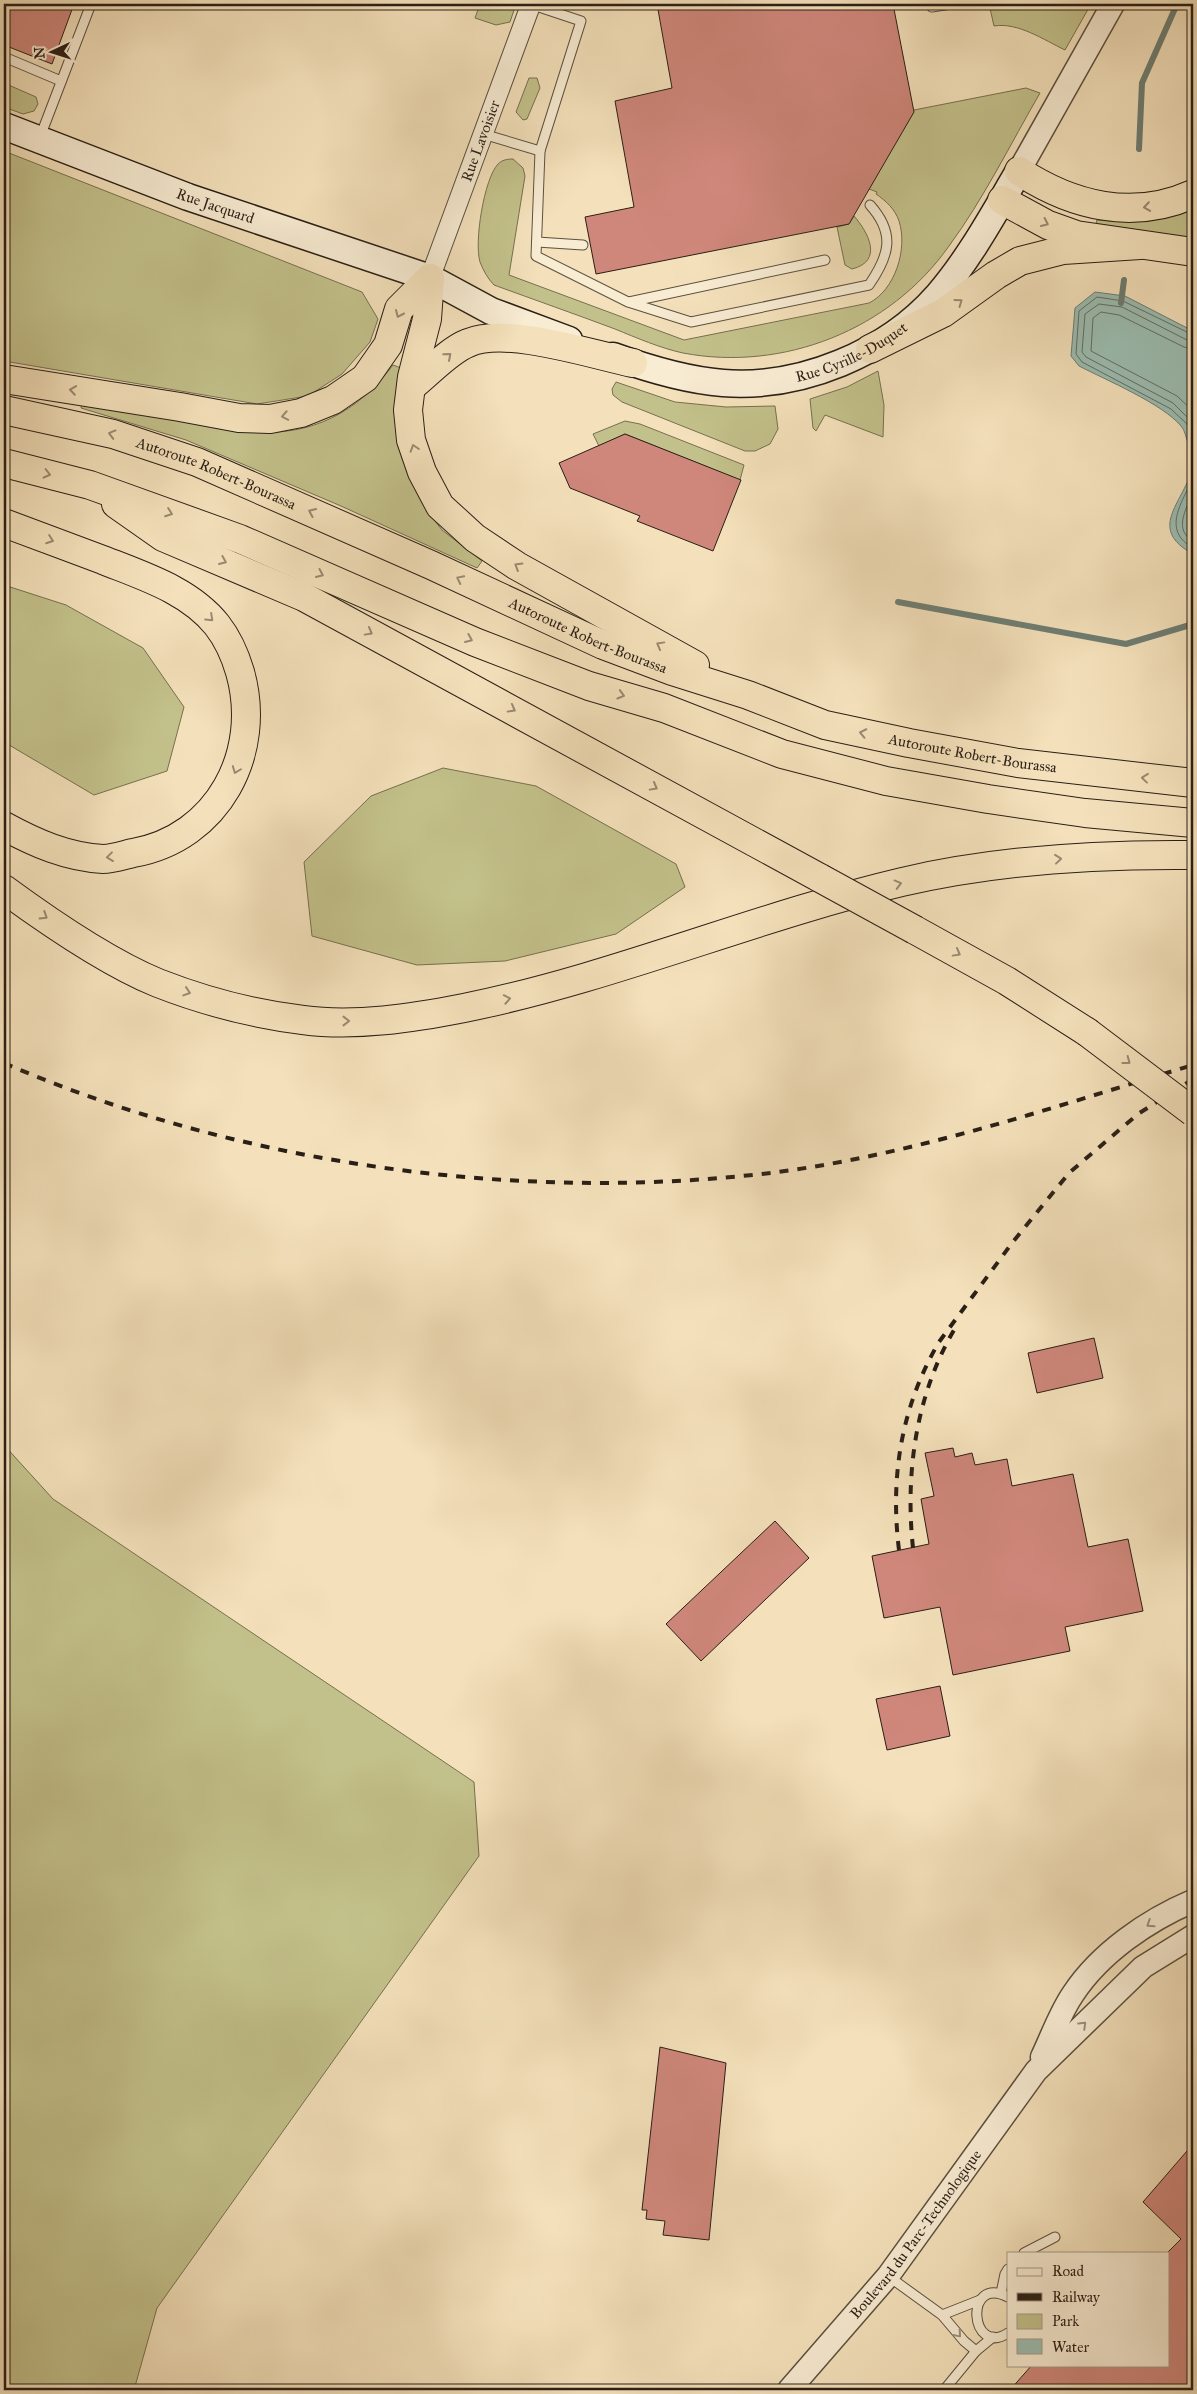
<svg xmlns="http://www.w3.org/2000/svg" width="1197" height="2394" viewBox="0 0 1197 2394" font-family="'IM FELL Great Primer',serif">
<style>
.green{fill:#c3c18b;stroke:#767050}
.water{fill:#9cbdb1;stroke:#6e7e73}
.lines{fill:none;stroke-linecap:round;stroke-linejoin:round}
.shore{stroke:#636e64;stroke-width:1}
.stream{stroke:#6e7e73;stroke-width:6}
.building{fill:#cf877b;stroke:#2a1f16}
.service-casing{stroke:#5c503f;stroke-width:11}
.minor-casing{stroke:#5c503f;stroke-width:21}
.tertiary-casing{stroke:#5c503f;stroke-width:25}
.secondary-casing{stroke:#2a1f16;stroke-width:29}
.motorway-casing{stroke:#2a1f16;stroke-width:30}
.service{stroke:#f8ecd3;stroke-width:9}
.minor{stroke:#f8ecd3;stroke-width:19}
.tertiary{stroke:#f8ecd3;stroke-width:22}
.secondary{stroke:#f8ecd3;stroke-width:26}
.motorway{stroke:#f4e1bb;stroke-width:28}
.rail{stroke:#2a1f16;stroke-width:4;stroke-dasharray:9 9;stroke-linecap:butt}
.motorway-bridge-casing{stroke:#2a1f16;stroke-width:30;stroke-linecap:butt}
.motorway-bridge{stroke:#f4e1bb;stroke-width:28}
.oneway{stroke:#998a71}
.oneway2{stroke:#9b907e}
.labels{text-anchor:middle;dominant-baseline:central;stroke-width:4;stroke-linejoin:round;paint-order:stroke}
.street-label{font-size:15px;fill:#2a1f16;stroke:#f8ecd3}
</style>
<rect width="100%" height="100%" fill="#f4e1bb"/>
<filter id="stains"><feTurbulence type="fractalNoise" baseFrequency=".004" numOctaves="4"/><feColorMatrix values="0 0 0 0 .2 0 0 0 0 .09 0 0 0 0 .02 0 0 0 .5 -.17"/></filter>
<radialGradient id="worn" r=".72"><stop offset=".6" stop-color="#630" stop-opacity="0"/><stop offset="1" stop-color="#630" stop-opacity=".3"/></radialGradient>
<g class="green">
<polygon points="480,4 516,4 510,22 496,25 475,18"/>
<path d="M989,4h102l-26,46c-21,-10 -47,-28 -71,-24z"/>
<polygon points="529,78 537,78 540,88 527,119 523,120 516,112"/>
<polygon points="4,83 36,97 38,104 34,111 23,114 4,107"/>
<path d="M1026,88l14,5c-29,50 -57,107 -91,153 -59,84 -166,126 -266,107 -23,-5 -46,-15 -68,-24 -40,-15 -80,-29 -121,-44 -6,-6 -11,-15 -14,-23 -6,-20 4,-83 18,-98 4,-4 9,-5 15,-5l10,9 2,8 -16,99 175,65 185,-37c26,-13 39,-54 30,-82 -4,-12 -13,-20 -23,-27l1,-2 -8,-3 45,-79z"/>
<polygon points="4,151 362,292 378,319 370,342 342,374 308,396 257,404 4,361"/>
<path d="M1193,208v35l-99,-13 3,-10c31,3 67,3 96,-12z"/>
<path d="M854,216c14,16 30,45 -2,53l-7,-4 -8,-38 12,-3z"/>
<path d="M393,365l8,3v84l9,27 15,29 17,22 40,31 -5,7 -136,-62 -155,-66 -105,-32 1,-8c36,7 73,14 109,21 20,4 41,10 61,11 60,4 105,-19 141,-67z"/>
<polygon points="878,371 884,405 883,437 825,415 816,431 813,428 810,399 847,387"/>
<polygon points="616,382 675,402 726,407 775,406 778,429 770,444 755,451 745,451 622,402 613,395 612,389"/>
<polygon points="625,421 640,424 744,465 740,480 625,434 599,446 593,434"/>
<polygon points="4,585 66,605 143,648 184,707 167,771 94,795 4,742"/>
<polygon points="443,768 536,786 676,864 685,887 616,934 505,961 417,965 312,936 304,862 371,796"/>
<polygon points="4,1445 53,1499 474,1782 479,1856 157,2308 134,2390 4,2390"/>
</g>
<path class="water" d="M1095,292l30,4 68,35v223c-46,-25 -11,-50 -1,-84 2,-9 -1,-19 -4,-27 -2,-5 -3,-13 -7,-17 -18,-22 -75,-46 -102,-60l-8,-10 4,-48z"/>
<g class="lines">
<g class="shore">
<polyline points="1193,335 1123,301 1097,297 1079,311 1076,354 1082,362 1171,409 1187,424 1193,443"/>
<polyline points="1193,341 1187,340 1122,307 1099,304 1085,314 1082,352 1086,357 1173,403 1193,423"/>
<polyline points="1193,349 1184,347 1119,315 1101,312 1093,318 1091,351 1177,396 1193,411"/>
<path d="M1193,478c-11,25 -32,52 0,70"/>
<path d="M1193,493c-7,16 -20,37 0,48"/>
</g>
<g class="stream">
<polyline points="1139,149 1142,83 1177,4"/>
<polyline points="1121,303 1124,280"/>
<polyline points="898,602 1126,644 1190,625 1193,618"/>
</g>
</g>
<g class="building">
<polygon points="4,4 74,4 52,64 4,45"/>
<polygon points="657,4 893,4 914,112 849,224 596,274 585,217 634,207 615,101 672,88"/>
<polygon points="625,434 741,480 713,551 637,521 640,516 570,488 559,463"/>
<polygon points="1094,1338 1103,1378 1037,1393 1028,1353"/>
<polygon points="953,1448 955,1457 972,1453 975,1465 1007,1459 1012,1486 1073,1474 1088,1547 1128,1539 1143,1611 1065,1627 1070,1651 953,1675 940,1607 884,1618 872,1556 929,1544 921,1499 934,1496 925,1453"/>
<polygon points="775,1521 809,1558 701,1661 666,1624"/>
<polygon points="940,1686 950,1736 887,1750 876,1699"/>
<polygon points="660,2047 726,2063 709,2240 663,2235 665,2221 646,2219 647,2210 642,2210"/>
<polygon points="1193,2144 1193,2390 1010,2390 1032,2365 1168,2365 1168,2252 1181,2239 1143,2202"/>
</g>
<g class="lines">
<g class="service-casing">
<g id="service">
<polyline points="931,4 932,7 951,4"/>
<polyline points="4,57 61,81"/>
<polyline points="483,134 540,151 581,21 530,4"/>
<polyline points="40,137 91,4"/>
<path d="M540,151l-4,105 92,46 63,20 178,-37c20,-29 27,-51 1,-80"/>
<polyline points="537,242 583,245"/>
<polyline points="629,302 825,260"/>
<polyline points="1024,2253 1055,2237"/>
<polyline points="888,2276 942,2315 964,2341 976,2351"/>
<polyline points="1001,2293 1005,2274 1008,2269"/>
<path d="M1008,2297c-45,-23 -38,61 0,36"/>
<polyline points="942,2315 980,2300"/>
<polyline points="944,2390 976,2351 993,2337"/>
</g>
</g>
<g class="minor-casing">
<g id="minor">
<path id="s1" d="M430,278l101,-274"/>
</g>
</g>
<g class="tertiary-casing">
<g id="tertiary">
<polyline points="1019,171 1113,4"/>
<path d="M1042,2057c10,-21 18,-44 31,-63 27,-41 75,-74 120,-93"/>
<path id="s2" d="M789,2390l99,-114 148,-205 107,-104 50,-31"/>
</g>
</g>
<g class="secondary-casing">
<g id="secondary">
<path id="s3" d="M4,126l184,71 242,81 61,33 78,29"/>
<path id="s4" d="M613,356c36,13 72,24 110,27 78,6 164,-30 215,-88 32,-37 56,-82 81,-124"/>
</g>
</g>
<g class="motorway-casing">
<g id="motorway">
<path d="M1019,171c53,35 114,50 174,23"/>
<polyline points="1002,200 1048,225 1076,235 1193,252"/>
<polyline points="430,278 427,319 412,377 408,410 411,440 422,472 440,506 475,538 517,566 695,665"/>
<polyline points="870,349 943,313 996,275 1020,261 1063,250 1140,245"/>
<polyline points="4,379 180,407 239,418 270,419 301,413 333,400 365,378 388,345 399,309 430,278"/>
<path d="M411,387c17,-13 37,-36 57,-44 38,-17 122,11 165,20"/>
<path id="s5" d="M4,410l109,24 84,28 234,103 172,80 69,26 76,24 77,30 84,18 109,20 175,20"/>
<polyline points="4,463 90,485 240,539 475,642 589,686 664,708 782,754 886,781 988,799 1085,813 1193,823"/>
<polyline points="116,504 163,537 304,597 820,878"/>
<path d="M4,523c33,12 66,25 99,37 40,16 86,30 114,65 11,14 18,30 23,47 23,81 -22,166 -107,181 -9,2 -20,6 -30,6 -36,-2 -68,-16 -99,-33"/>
<path d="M4,889c45,33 103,73 154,94 46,18 96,31 145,37 52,7 110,-2 161,-12 149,-30 290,-91 438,-126 94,-22 195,-28 291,-27"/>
<polyline points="915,930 1007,981 1087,1032"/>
</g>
</g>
<use href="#service" class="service"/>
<use href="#minor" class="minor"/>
<use href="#tertiary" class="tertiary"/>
<use href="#secondary" class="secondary"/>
<use href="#motorway" class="motorway"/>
<g class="rail">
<path d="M4,1063c235,102 519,141 774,109 143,-19 278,-66 415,-107"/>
<path d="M913,1548c-8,-75 3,-153 41,-218"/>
<path d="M899,1550c-9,-73 2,-143 40,-208l73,-99 57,-70 69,-59 55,-35"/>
</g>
<g class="motorway-bridge-casing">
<g id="motorway-bridge">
<polyline points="820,878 915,930"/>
<polyline points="1087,1032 1193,1112"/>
</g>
</g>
<use href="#motorway-bridge" class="motorway-bridge"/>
</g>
<defs><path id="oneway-chevron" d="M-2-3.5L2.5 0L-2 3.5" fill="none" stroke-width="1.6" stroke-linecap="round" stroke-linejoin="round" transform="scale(1.25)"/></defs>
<g class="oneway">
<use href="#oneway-chevron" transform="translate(1147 207) rotate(172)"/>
<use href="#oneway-chevron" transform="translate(1045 223) rotate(25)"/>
<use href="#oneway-chevron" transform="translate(959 302) rotate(-36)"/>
<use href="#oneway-chevron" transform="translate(399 314) rotate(114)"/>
<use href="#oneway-chevron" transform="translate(448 356) rotate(-41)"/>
<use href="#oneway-chevron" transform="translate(73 390) rotate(-171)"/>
<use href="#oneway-chevron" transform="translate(285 416) rotate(169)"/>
<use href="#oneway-chevron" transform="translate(112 434) rotate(-165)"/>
<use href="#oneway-chevron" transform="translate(414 448) rotate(-108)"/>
<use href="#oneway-chevron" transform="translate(47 474) rotate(14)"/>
<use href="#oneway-chevron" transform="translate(312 512) rotate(-156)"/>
<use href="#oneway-chevron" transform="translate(169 513) rotate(20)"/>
<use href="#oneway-chevron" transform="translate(50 540) rotate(20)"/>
<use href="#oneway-chevron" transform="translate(223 561) rotate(23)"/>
<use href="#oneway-chevron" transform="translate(518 566) rotate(-149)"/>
<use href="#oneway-chevron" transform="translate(320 574) rotate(24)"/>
<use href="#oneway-chevron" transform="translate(460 579) rotate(-154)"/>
<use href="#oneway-chevron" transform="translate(210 618) rotate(43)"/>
<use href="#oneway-chevron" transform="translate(369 632) rotate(29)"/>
<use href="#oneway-chevron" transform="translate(469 639) rotate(23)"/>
<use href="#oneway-chevron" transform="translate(660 645) rotate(-151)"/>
<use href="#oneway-chevron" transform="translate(621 695) rotate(16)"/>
<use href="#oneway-chevron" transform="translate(512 709) rotate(29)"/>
<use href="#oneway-chevron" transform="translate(863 733) rotate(-168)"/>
<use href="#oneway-chevron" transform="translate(236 770) rotate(111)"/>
<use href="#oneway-chevron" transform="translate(1145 778) rotate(-174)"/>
<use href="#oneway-chevron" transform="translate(654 787) rotate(29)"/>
<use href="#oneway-chevron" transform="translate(110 857) rotate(173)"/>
<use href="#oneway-chevron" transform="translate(1058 859) rotate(-6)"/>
<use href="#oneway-chevron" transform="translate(898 884) rotate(-15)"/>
<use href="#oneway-chevron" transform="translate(44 916) rotate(32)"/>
<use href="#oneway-chevron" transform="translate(957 953) rotate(29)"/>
<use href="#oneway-chevron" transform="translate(187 992) rotate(18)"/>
<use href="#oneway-chevron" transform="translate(507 999) rotate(-11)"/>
<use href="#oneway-chevron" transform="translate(346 1021)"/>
<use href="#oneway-chevron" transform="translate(1127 1061) rotate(37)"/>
</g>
<g class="oneway2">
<use href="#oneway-chevron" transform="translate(1150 1924) rotate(147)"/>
<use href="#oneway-chevron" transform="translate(1083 2025) rotate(-44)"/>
<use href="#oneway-chevron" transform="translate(958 2334) rotate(49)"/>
</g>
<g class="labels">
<g class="street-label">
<text stroke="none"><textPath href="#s1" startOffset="146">Rue Lavoisier</textPath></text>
<text stroke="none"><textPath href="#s3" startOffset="226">Rue Jacquard</textPath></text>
<text stroke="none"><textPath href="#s4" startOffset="248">Rue Cyrille-Duquet</textPath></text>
<text stroke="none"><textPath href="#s5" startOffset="222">Autoroute Robert-Bourassa</textPath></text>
<text stroke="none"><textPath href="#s5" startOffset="628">Autoroute Robert-Bourassa</textPath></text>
<text stroke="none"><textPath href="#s5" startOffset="1032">Autoroute Robert-Bourassa</textPath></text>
<text stroke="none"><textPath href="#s2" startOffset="201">Boulevard du Parc-Technologique</textPath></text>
</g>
</g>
<rect width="1197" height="2394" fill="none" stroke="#f4e1bb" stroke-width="20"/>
<rect x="5" y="5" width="1187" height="2384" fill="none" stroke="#2a1f16" stroke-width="2.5"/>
<rect x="10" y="10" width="1177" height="2374" fill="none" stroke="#2a1f16"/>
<rect x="1007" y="2252" width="162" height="115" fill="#f8ecd3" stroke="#a69a87"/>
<rect x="1017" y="2268" width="25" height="8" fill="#f8ecd3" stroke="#a69a87"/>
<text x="1052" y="2276" font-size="15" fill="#2a1f16">Road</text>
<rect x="1017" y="2293" width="25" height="8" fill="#2a1f16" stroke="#a69a87"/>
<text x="1052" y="2302" font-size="15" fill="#2a1f16">Railway</text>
<rect x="1017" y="2314" width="25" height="15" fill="#c3c18b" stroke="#a69a87"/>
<text x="1052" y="2326" font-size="15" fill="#2a1f16">Park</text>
<rect x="1017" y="2339" width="25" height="15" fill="#9cbdb1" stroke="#a69a87"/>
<text x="1052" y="2352" font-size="15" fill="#2a1f16">Water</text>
<g transform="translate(52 52) rotate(266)" stroke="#f8ecd3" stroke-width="4" paint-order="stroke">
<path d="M0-4L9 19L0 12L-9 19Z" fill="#2a1f16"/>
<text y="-8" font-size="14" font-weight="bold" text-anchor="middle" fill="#2a1f16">N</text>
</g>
<rect width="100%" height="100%" filter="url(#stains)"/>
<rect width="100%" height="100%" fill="url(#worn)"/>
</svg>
